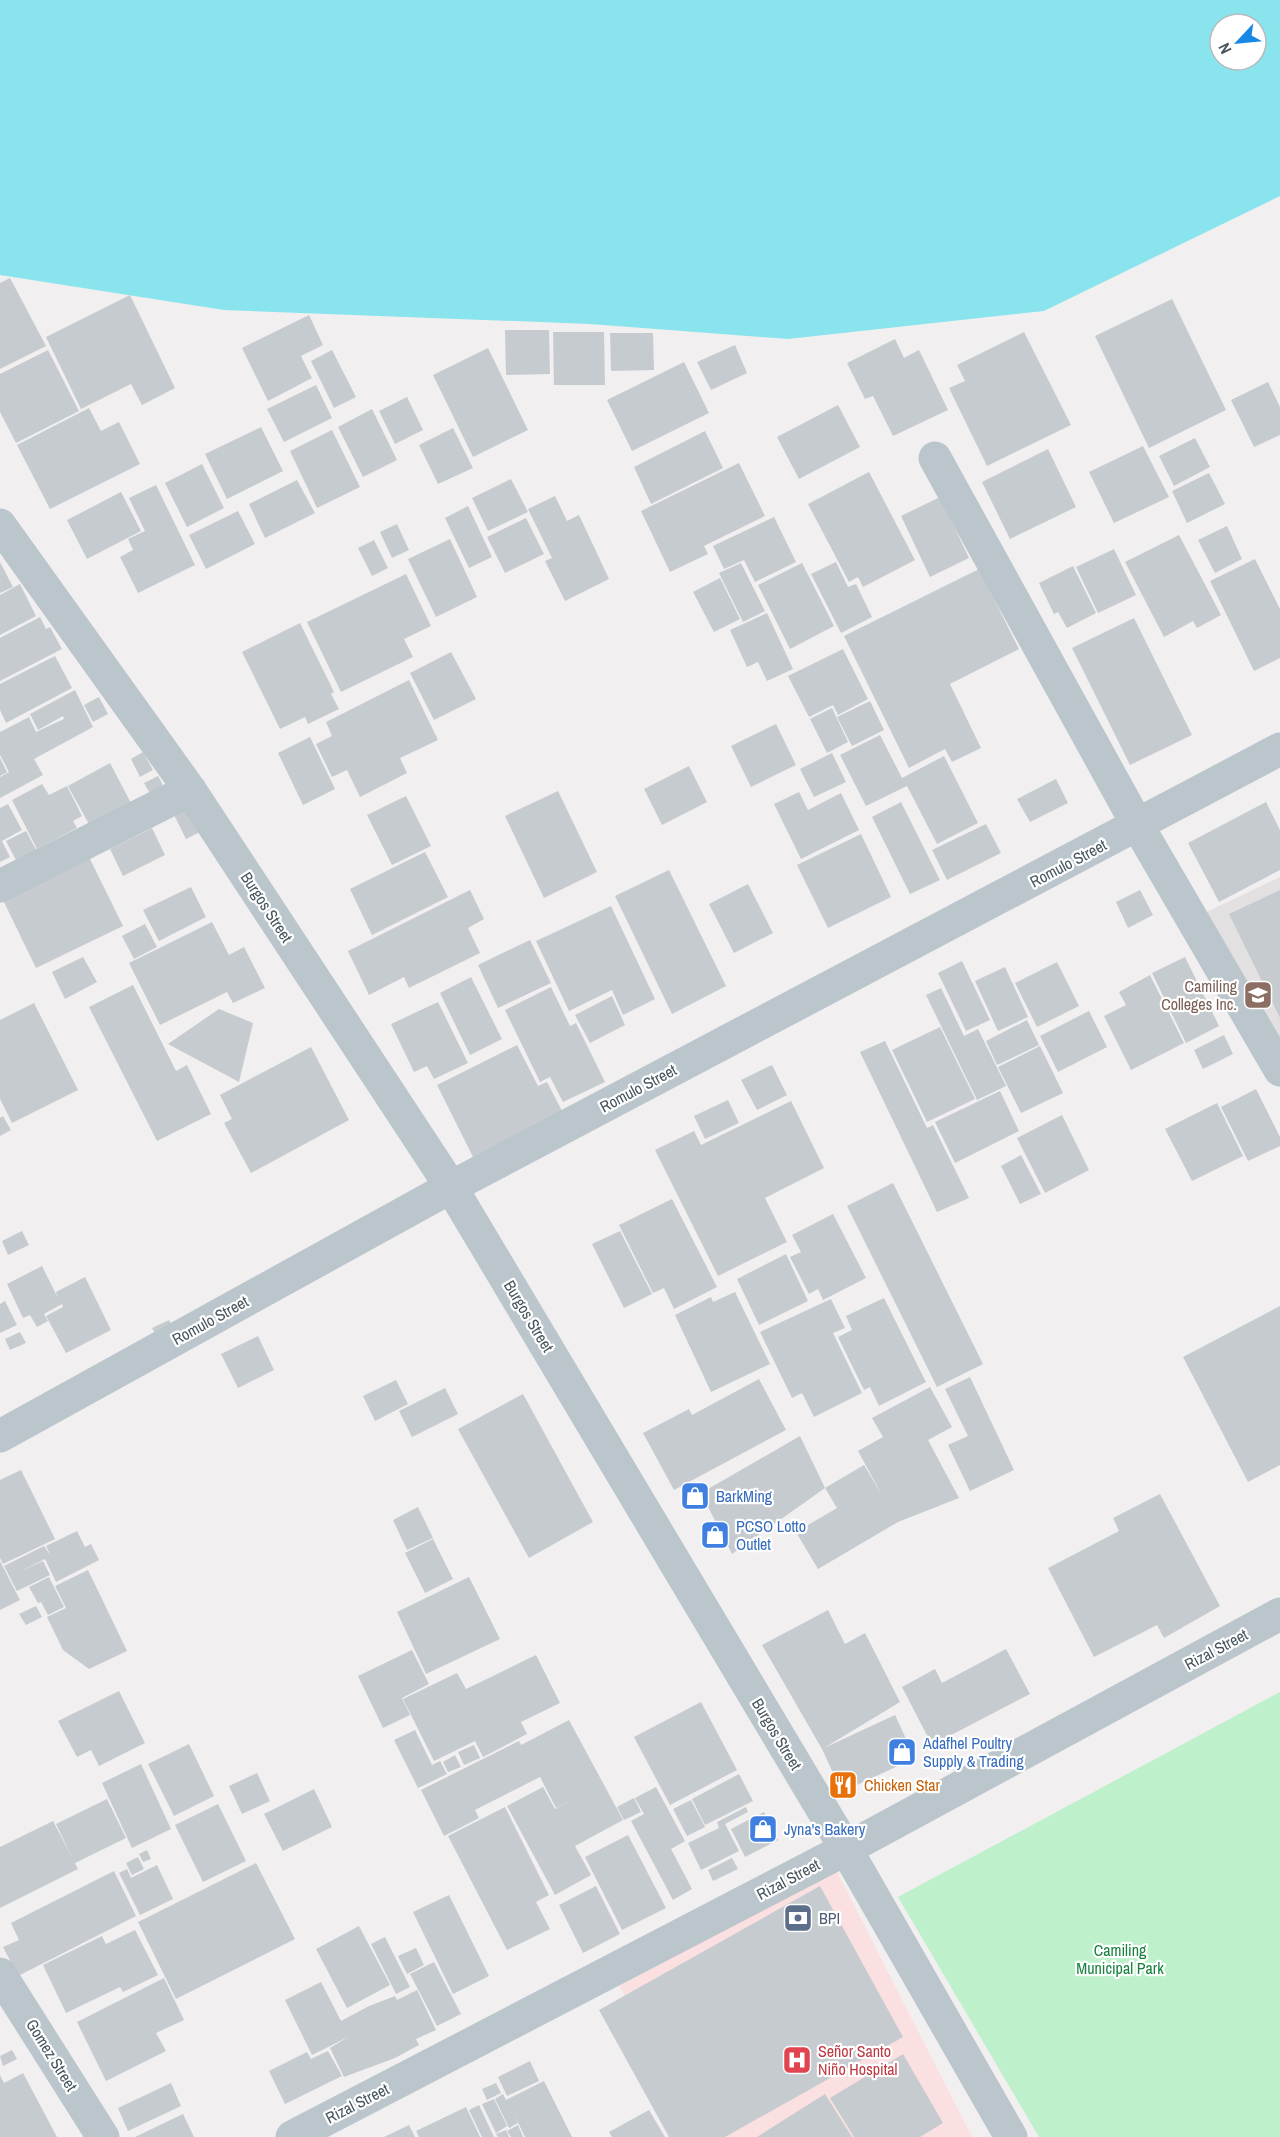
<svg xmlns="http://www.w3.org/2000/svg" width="1280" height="2137" viewBox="0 0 1280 2137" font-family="'Archivo Narrow',sans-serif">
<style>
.education{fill:#e3e0e2}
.medical{fill:#fbe0e1}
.green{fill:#bdf0cb}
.water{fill:#8ae4ed;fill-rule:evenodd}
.building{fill:#c6cbcf}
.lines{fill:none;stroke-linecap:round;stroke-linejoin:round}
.minor{stroke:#bbc6cc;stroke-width:33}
.tertiary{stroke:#bbc6cc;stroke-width:33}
.labels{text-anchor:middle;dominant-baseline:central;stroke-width:4.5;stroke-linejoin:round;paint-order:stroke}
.street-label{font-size:16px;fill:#47555d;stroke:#fff}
.education-label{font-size:16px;fill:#785e54;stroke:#fff;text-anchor:end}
.shop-label{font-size:16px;fill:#366cbe;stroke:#fff;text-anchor:start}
.food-label{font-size:16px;fill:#c56008;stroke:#fff;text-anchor:start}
.service-label{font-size:16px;fill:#4e5e75;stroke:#fff;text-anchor:start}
.park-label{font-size:16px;fill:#16803e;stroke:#fff}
.health-label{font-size:16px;fill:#be3a42;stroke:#fff;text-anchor:start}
</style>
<rect width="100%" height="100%" fill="#f2eff0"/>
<polygon class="education" points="1280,877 1280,1071 1192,919"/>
<polygon class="medical" points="834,1866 972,2137 707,2137 618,1984"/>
<polygon class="green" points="1280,1692 1280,2137 1039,2137 898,1897"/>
<path class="water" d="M0,0h1280v196l-236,115 -256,28 -198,-15 -366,-14 -224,-35zM1220,24h36v36h-36z"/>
<g class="building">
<polygon points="10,278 46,346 0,369 0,283"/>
<polygon points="130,295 175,388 142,405 131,384 81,409 46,337"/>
<polygon points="1172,299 1226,410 1149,448 1095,336"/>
<polygon points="309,315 323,345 301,356 312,378 268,401 242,348"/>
<polygon points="505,330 549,330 550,374 506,375"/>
<polygon points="553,332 604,332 605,385 554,385"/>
<polygon points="1024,332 1071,425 987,466 949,388 965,381 957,365"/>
<polygon points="610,333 653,333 654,370 611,371"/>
<polygon points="895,339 904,358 919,350 948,410 893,436 873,396 865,399 847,363"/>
<polygon points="735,345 747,373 711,390 697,362"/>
<polygon points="488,348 528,430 473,457 433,375"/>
<polygon points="48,350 79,411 16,443 0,412 0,374"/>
<polygon points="332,350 356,397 334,408 311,361"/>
<polygon points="684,362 709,413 632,451 607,400"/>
<polygon points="1268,382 1280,407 1280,435 1254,447 1231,400"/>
<polygon points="316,385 332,418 284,442 267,409"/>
<polygon points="407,397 423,430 395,444 379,411"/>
<polygon points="838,405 860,447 799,479 777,437"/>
<polygon points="89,408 101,431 119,422 140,464 50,509 17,445"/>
<polygon points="372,409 397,460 363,477 338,427"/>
<polygon points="261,427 283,471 227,499 205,454"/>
<polygon points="453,428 473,468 438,484 419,445"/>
<polygon points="332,430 360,487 317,508 290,451"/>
<polygon points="705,431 723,468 651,504 634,467"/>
<polygon points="1195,438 1210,467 1174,486 1159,456"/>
<polygon points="1143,446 1169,497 1114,523 1089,472"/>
<polygon points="1048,449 1076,507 1010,539 982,482"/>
<polygon points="739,463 765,516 704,546 708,554 670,572 641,511"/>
<polygon points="202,464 224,508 187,527 165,483"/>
<polygon points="869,472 915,560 863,587 858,577 849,582 808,504"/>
<polygon points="1209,473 1225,504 1187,523 1172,491"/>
<polygon points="511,479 528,512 488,531 472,498"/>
<polygon points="297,480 315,513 265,538 249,504"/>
<polygon points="156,485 195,565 138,593 120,557 133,550 128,539 145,531 129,498"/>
<polygon points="121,492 141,531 87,559 67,520"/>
<polygon points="555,496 567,521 579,515 609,579 565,601 545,561 552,558 528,509"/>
<polygon points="940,497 969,558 930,577 901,516"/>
<polygon points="468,506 492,557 469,568 445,518"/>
<polygon points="238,511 255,544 206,569 189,535"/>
<polygon points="774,517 796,562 755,582 744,560 724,569 713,546"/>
<polygon points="526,518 544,554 505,573 487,537"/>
<polygon points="397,524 409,550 392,558 380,532"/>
<polygon points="1227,526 1242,559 1215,573 1198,540"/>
<polygon points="1179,535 1221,615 1197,628 1193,621 1164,637 1125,562"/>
<polygon points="450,539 477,597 436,617 408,559"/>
<polygon points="374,540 388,568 372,576 358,548"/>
<polygon points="1114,549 1136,595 1098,613 1076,567"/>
<polygon points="1255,559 1280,609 1280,658 1254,671 1210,581"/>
<polygon points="0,562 13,587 0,593"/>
<polygon points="836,562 848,587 856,584 872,617 841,633 811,574"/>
<polygon points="741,563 765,611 743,622 719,573"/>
<polygon points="802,563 834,626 790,649 758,585"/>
<polygon points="1073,566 1096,613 1067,628 1058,612 1054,614 1039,583"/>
<polygon points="979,569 1019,649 950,684 981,748 952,762 945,749 909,768 844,636"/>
<polygon points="406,574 431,626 404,639 413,657 341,692 307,622"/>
<polygon points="720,578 740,619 714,632 693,592"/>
<polygon points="20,584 36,616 0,635 0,595"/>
<polygon points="767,613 793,669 767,681 758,662 747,667 730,630"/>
<polygon points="40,617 46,629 50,627 62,649 0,681 0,638"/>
<polygon points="1134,618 1192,735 1130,765 1072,648"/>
<polygon points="300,623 334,692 331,694 339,709 308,724 305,717 280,729 242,652"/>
<polygon points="843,649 868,699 838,715 833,705 809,717 788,676"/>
<polygon points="451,652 476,699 434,720 410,673"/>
<polygon points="55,656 72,688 6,723 0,710 0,684"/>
<polygon points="409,680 438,740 400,758 407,773 360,797 347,770 332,777 316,744 332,736 326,722"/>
<polygon points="75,690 93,727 34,759 43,775 0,798 0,777 9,772 0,755 0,732 29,717 36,732 64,719 63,716 38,730 30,714"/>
<polygon points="99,697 108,714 93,722 84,705"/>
<polygon points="870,701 884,730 852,746 837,717"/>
<polygon points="832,708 848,742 827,753 810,719"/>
<polygon points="776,724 796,765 751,787 731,746"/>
<polygon points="880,735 902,778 944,756 978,823 937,844 907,786 866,806 840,755"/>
<polygon points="310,737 335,789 303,805 278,753"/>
<polygon points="143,752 153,770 140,777 131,759"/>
<polygon points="832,753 846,782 814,797 800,769"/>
<polygon points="0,758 7,772 0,776"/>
<polygon points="110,763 132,805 91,828 68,786"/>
<polygon points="689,766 707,802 662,825 644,789"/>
<polygon points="158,776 166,791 153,799 144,783"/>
<polygon points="1056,779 1068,803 1030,822 1017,799"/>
<polygon points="42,784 49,795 67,786 82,816 73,821 77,828 37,849 12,800"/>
<polygon points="558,791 597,872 544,898 505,816"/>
<polygon points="799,792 808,810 841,793 859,830 801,859 774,804"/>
<polygon points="406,796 431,846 392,865 367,815"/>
<polygon points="188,799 204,830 186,839 170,807"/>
<polygon points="901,802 940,880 910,894 872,817"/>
<polygon points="1266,802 1280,830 1280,870 1219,902 1188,843"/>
<polygon points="8,804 22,830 2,841 10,857 0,862 0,808"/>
<polygon points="986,824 1001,853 947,880 932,850"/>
<polygon points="152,828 165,855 123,876 110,849"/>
<polygon points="26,831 40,857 20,868 6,841"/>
<polygon points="861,834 891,897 828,928 797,865"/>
<polygon points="425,852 448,897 372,935 350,889"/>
<polygon points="88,855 123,926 36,968 1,896"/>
<polygon points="669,870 726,986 672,1014 615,896"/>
<polygon points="748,884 773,933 734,953 709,904"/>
<polygon points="191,887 206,917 159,941 143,910"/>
<polygon points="470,890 484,919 468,928 480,953 409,988 404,977 369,995 348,951"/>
<polygon points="1140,890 1153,915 1128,928 1116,902"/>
<polygon points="1280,890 1280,1018 1229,914"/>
<polygon points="611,906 655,999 623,1015 612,990 569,1011 536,941"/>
<polygon points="212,922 229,955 244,947 265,988 233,1003 227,992 160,1025 129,963"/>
<polygon points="145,924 157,947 134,959 122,936"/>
<polygon points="530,940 551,983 498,1008 478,965"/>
<polygon points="83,957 97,982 65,999 52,972"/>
<polygon points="1185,957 1219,1026 1186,1043 1152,973"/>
<polygon points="962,961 990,1020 966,1031 938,973"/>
<polygon points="1057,962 1079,1006 1037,1027 1015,983"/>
<polygon points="1005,967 1028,1017 998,1031 975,981"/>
<polygon points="1150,975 1184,1043 1131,1070 1104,1016 1126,1005 1119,992"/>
<polygon points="471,977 502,1039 470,1055 440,993"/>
<polygon points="133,985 176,1071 187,1065 211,1114 157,1141 89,1007"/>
<polygon points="551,987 570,1026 576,1023 605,1082 563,1102 550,1077 540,1082 505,1010"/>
<polygon points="941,988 964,1036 978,1029 1006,1086 977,1100 926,995"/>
<polygon points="612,996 625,1025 590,1043 575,1015"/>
<polygon points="438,1002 468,1063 434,1079 427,1066 414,1072 391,1024"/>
<polygon points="34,1003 78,1090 12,1123 0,1099 0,1020"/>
<polygon points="219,1009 253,1023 239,1082 168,1044"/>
<polygon points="1089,1011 1107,1047 1058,1072 1040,1036"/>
<polygon points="1027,1020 1039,1045 997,1065 986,1041"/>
<polygon points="940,1027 975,1099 927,1122 892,1050"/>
<polygon points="1224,1035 1233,1054 1203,1069 1194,1050"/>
<polygon points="885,1041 927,1128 933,1125 969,1198 937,1212 860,1052"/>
<polygon points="517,1045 538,1086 547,1082 562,1111 473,1157 437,1085"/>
<polygon points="1040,1046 1063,1093 1021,1113 998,1067"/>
<polygon points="311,1047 349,1120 251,1173 224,1123 232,1119 220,1095"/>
<polygon points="772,1065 787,1095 757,1110 741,1080"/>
<polygon points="1256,1089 1280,1137 1280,1146 1248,1161 1221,1107"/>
<polygon points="1000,1091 1019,1131 955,1163 935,1122"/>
<polygon points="728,1100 739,1123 705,1139 694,1116"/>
<polygon points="791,1101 824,1168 765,1198 787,1242 718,1276 655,1150 694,1131 701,1145"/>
<polygon points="1217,1103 1243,1156 1192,1181 1165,1129"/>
<polygon points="1062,1115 1089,1170 1045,1193 1017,1138"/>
<polygon points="3,1116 11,1130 0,1136 0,1118"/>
<polygon points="1021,1155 1041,1194 1020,1204 1001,1166"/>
<polygon points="893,1183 983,1364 937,1387 847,1206"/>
<polygon points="672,1199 717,1287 674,1309 664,1288 653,1293 619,1225"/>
<polygon points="833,1214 866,1278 823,1300 818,1289 809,1294 790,1257 801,1252 792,1235"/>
<polygon points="22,1231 29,1245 8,1255 2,1241"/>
<polygon points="620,1231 652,1294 624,1308 592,1244"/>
<polygon points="786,1254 808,1301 759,1325 737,1279"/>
<polygon points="42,1266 58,1298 56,1292 85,1277 111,1330 66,1353 46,1316 63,1307 62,1304 44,1314 48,1321 37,1327 30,1315 23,1318 7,1284"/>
<polygon points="735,1292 770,1364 711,1392 675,1315 711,1297 713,1302"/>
<polygon points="884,1298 926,1382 879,1406 870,1387 864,1390 838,1337 852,1330 846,1316"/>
<polygon points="831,1299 845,1328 833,1333 862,1393 814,1417 802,1393 792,1398 760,1332"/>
<polygon points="5,1301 17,1325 0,1333 0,1304"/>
<polygon points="1280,1306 1280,1465 1248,1482 1183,1357"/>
<polygon points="169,1320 175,1330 158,1339 152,1328"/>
<polygon points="20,1332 26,1343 10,1350 5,1339"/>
<polygon points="258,1336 274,1370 238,1388 221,1354"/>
<polygon points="970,1377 1014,1470 970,1491 948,1445 968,1436 945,1389"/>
<polygon points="759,1379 786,1430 674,1490 643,1433 689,1409 692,1415"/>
<polygon points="396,1380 408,1404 375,1421 363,1396"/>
<polygon points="930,1387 952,1427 928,1440 959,1498 898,1522 818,1569 796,1532 837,1508 825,1488 864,1465 882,1495 858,1451 883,1437 872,1418"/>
<polygon points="445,1388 458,1414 412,1437 399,1411"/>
<polygon points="523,1394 593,1522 529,1558 458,1429"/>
<polygon points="800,1436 825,1488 732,1554 701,1493"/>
<polygon points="21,1470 55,1539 3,1564 0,1558 0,1480"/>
<polygon points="1160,1494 1220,1606 1164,1638 1157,1625 1094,1657 1048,1568 1119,1531 1113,1518"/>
<polygon points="418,1507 433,1538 407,1550 393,1520"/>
<polygon points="77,1531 85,1547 91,1544 99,1560 56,1582 45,1559 19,1572 43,1561 50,1575 17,1591 4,1566 44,1546 51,1556 46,1546"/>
<polygon points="433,1539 453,1579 425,1593 405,1553"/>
<polygon points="0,1561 20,1600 0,1610"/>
<polygon points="88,1570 127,1651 89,1669 63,1650 47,1617 66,1608 55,1586"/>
<polygon points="49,1577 64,1607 48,1615 41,1602 38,1603 29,1587"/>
<polygon points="469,1577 500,1639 426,1674 397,1612"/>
<polygon points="36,1606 42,1617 26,1625 19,1614"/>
<polygon points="828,1610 845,1644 865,1633 900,1702 824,1748 895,1715 915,1758 842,1792 822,1749 762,1645"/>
<polygon points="1006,1649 1030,1694 932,1745 902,1687 935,1669 942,1683"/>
<polygon points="412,1650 429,1684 402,1698 410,1715 383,1728 358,1676"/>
<polygon points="536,1655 560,1703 521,1722 527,1734 483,1757 475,1741 434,1761 403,1699 457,1673 466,1689"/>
<polygon points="119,1691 145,1743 99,1766 91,1750 77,1757 58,1721"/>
<polygon points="701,1702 737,1770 670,1805 634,1737"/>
<polygon points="569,1720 623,1820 575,1846 591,1875 555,1895 507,1806 543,1787 555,1809 571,1800 556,1808 540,1777 475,1810 479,1818 444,1836 421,1790 519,1741 521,1745"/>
<polygon points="415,1730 432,1765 440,1761 447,1774 418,1788 394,1740"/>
<polygon points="189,1744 214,1796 174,1816 148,1764"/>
<polygon points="474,1745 480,1758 464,1765 458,1752"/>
<polygon points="455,1755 461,1767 448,1772 443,1762"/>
<polygon points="141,1764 171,1829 132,1848 102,1783"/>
<polygon points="257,1773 270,1801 242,1814 229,1786"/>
<polygon points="739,1774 753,1801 705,1825 692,1799"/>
<polygon points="656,1787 685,1841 671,1849 692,1889 673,1900 631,1821 644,1814 635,1798"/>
<polygon points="314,1789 332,1827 283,1851 264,1814"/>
<polygon points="634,1798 641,1812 624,1820 617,1807"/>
<polygon points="107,1799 126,1838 75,1863 78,1869 0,1908 0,1847 53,1821 73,1859 56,1824"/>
<polygon points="691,1800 705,1827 687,1836 673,1809"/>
<polygon points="218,1804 246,1861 203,1882 175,1825"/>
<polygon points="505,1807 549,1895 536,1902 550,1929 507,1950 448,1836"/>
<polygon points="746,1807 748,1812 725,1824 739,1851 701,1870 688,1843 719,1828 717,1822"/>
<polygon points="764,1812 778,1840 745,1857 731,1829"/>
<polygon points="628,1835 666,1908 622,1930 585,1857"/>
<polygon points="147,1850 151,1859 143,1862 139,1854"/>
<polygon points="138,1857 144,1869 132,1875 126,1863"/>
<polygon points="732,1858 738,1869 713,1881 708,1870"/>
<polygon points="256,1863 295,1939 176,1999 138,1922"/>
<polygon points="157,1865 173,1899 140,1915 119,1873 127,1869 131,1878"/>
<polygon points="114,1871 136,1916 18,1976 3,1947 19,1940 11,1923"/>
<polygon points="596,1886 620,1934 583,1953 559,1905"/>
<polygon points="820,1886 903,2037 725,2137 669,2137 599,2010"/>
<polygon points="449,1895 489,1976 453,1994 413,1912"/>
<polygon points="359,1926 390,1985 347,2008 316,1949"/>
<polygon points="135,1930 158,1975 123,1992 120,1987 66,2013 43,1965 102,1936 106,1944"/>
<polygon points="385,1937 410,1987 396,1994 371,1944"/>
<polygon points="416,1948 424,1965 407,1974 398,1956"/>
<polygon points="434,1962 461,2014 437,2026 410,1974"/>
<polygon points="164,1978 184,2020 156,2033 166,2051 106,2081 77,2022"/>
<polygon points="321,1982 341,2021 369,2006 395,1996 397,2000 417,1990 436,2030 416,2039 419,2045 395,2058 344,2077 330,2048 348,2037 312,2055 285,2000"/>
<polygon points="12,2050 17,2059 3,2066 0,2056"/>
<polygon points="328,2051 342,2076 285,2104 269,2071 307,2052 311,2059"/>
<polygon points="903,2054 943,2123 920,2137 854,2137 830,2098"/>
<polygon points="530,2061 539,2081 507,2096 498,2077"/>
<polygon points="23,2073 57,2137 0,2137 0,2075 4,2083"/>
<polygon points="544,2081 572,2137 525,2137 514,2114 518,2123 509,2128 495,2099 503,2094 506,2100"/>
<polygon points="171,2083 181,2106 128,2131 118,2108"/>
<polygon points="496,2083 501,2093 487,2100 482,2089"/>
<polygon points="825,2094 852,2137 757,2137"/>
<polygon points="494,2099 507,2126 496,2133 482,2104"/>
<polygon points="479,2105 494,2137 482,2137 469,2110"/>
<polygon points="466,2107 480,2137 419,2137 416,2131"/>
<polygon points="649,2110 665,2137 612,2137 609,2132"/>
<polygon points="183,2114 194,2137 135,2137"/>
<polygon points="409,2125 415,2137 384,2137"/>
<polygon points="518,2125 523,2137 511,2137 507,2131"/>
<polygon points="506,2130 509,2137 498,2137 496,2134"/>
</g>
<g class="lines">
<g class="minor">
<polyline points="935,458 1138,826 1280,1070"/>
<polyline points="0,886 190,790"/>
<polyline points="0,1436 451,1187"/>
<polyline points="0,1974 103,2137"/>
</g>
<g class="tertiary">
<polyline points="0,525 190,790 451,1187 846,1849 1011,2137"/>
<polyline points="451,1187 1280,749"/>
<polyline points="292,2137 846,1849 1280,1614"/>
</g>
</g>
<defs>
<g id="school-square" transform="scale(1.5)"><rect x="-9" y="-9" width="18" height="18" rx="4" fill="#8d6e63" stroke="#fff"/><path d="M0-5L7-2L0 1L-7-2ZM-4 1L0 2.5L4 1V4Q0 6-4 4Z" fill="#fff"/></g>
<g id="shop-square" transform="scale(1.5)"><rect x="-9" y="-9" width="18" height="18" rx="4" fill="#3f7fe0" stroke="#fff"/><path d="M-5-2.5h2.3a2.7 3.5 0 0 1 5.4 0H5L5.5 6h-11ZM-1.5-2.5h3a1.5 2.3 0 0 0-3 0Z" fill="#fff"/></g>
<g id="restaurant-square" transform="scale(1.5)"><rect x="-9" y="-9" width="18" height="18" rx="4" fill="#e8710a" stroke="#fff"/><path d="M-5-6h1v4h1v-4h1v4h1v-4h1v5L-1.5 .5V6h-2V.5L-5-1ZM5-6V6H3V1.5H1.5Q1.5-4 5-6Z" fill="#fff"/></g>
<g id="bank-square" transform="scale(1.5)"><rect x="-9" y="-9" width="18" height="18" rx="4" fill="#5c6f8a" stroke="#fff"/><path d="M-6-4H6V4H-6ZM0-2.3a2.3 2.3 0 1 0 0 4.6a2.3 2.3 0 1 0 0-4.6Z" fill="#fff"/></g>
<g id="hospital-square" transform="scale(1.5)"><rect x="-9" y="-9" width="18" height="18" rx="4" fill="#e0444e" stroke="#fff"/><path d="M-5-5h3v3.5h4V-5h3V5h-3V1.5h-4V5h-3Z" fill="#fff"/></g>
</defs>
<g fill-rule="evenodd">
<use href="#school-square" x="1258" y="995"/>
<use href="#shop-square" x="695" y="1496"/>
<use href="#shop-square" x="715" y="1535"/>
<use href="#shop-square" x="902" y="1752"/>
<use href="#restaurant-square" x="843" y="1785"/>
<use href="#shop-square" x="763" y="1829"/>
<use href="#bank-square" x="798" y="1918"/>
<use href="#hospital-square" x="797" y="2060"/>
</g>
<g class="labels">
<g class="street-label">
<text transform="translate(1068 863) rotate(-28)">Romulo Street</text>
<text transform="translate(267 907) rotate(57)">Burgos Street</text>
<text transform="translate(638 1088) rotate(-28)">Romulo Street</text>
<text transform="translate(529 1316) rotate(59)">Burgos Street</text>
<text transform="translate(210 1320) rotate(-29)">Romulo Street</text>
<text transform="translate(1216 1649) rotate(-28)">Rizal Street</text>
<text transform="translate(777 1734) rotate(59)">Burgos Street</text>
<text transform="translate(788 1879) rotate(-28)">Rizal Street</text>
<text transform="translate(52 2055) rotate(58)">Gomez Street</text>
<text transform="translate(357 2103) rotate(-27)">Rizal Street</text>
</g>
<g class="education-label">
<text x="1237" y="986">Camiling<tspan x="1237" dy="18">Colleges Inc.</tspan></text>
</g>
<g class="shop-label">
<text x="716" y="1496">BarkMing</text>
<text x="736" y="1526">PCSO Lotto<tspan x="736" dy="18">Outlet</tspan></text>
<text x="923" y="1743">Adafhel Poultry<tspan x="923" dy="18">Supply &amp; Trading</tspan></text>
<text x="784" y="1829">Jyna's Bakery</text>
</g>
<g class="food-label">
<text x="864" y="1785">Chicken Star</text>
</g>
<g class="service-label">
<text x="819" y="1918">BPI</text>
</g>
<g class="park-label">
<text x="1120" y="1950">Camiling<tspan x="1120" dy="18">Municipal Park</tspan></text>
</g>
<g class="health-label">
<text x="818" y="2051">Señor Santo<tspan x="818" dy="18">Niño Hospital</tspan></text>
</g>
</g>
<g transform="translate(1238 42) rotate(244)"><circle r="28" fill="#ffffff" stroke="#b5bbbe" stroke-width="1.5"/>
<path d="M0-4.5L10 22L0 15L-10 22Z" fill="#1789e5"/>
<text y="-9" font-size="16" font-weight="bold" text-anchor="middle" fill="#47555d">N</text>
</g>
</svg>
